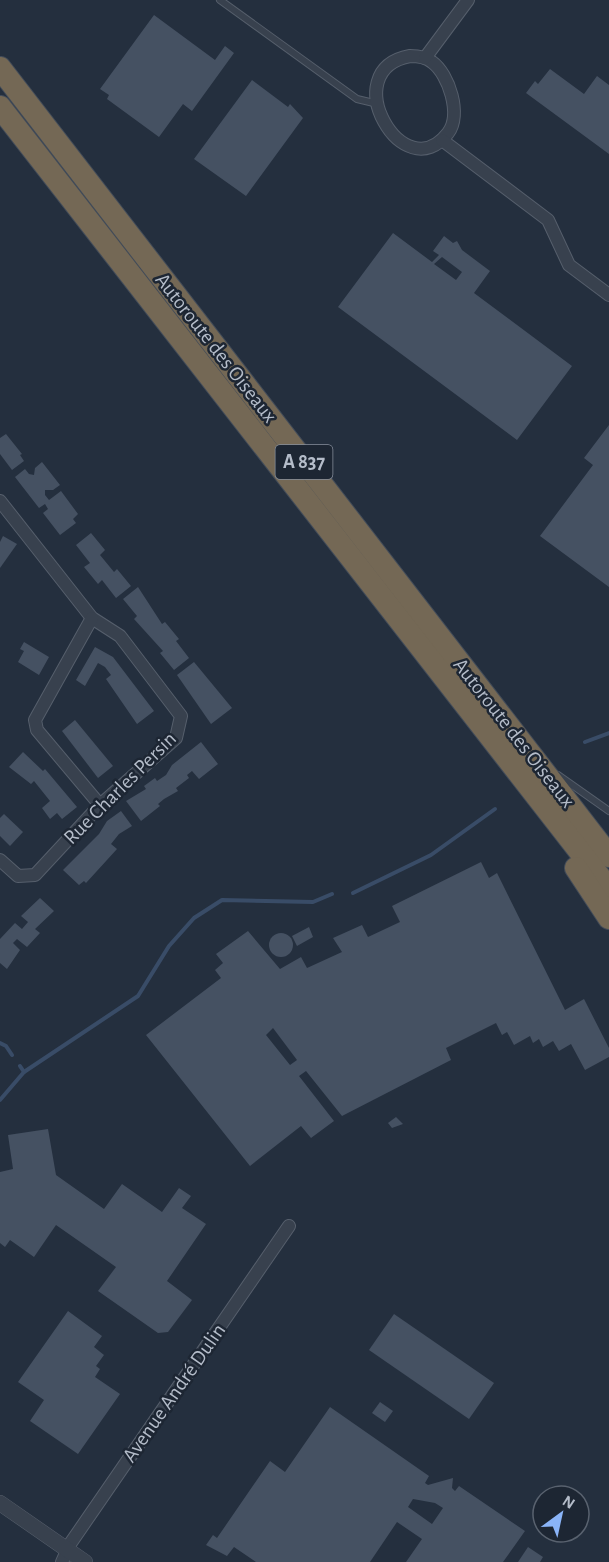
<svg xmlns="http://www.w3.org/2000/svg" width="609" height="1562" viewBox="0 0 609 1562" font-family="'Alegreya Sans',sans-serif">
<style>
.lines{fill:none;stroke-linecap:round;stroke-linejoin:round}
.stream{stroke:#394c67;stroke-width:4}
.building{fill:#455162;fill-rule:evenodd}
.service-casing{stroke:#565f6c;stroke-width:8}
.minor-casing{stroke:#565f6c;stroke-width:14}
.tertiary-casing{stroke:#565f6c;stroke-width:16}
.motorway-casing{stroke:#434c59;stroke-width:24}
.service{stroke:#38414e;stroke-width:6}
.minor{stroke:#38414e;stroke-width:12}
.tertiary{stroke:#38414e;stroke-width:15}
.motorway{stroke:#746855;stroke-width:22}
.labels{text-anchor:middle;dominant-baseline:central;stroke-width:5;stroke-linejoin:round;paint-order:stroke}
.shield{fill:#1d2633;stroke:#878f9c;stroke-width:1.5}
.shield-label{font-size:20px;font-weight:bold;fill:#b4bcc9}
.street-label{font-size:21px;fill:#b4bcc9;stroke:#1d2633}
</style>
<rect width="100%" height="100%" fill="#242f3e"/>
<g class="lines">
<g class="stream">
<polyline points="585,742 609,733"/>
<polyline points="353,893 431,855 495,809"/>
<polyline points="0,1043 6,1046 12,1055"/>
<polyline points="24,1072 138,996 169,946 194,918 222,900 313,902 332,894"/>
<polyline points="0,1100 24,1072 20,1066"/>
</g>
</g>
<g class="building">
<polygon points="154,15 215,60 225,46 234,53 192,111 183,104 159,137 107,99 109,95 100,89"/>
<polygon points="550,69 584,94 597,76 609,85 609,154 526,93 535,81 538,84"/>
<polygon points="252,80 288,107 290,104 303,118 246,196 194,159"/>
<path d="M393,233l39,29 7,-7 -6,-4 11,-15 9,7 4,-2 5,9 28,21 -16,22 98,73 -55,74 -179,-133zM442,257l20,15 -6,8 -22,-16z"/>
<polygon points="609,425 609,587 540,536 593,465 584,458"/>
<polygon points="6,434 22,454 20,455 24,461 12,470 0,454 0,438"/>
<polygon points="42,462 60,485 53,490 45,490 45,495 49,500 61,491 78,514 73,519 76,523 60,535 43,513 48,509 45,504 39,508 15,477 25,469 29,474 34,475 35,468"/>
<polygon points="91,533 105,550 100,555 114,572 117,569 131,586 116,598 102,580 98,584 84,567 90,563 76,545"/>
<polygon points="3,536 17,544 0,568 0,542"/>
<polygon points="138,587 162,624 165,622 179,639 176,641 189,658 174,670 160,653 163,651 134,619 137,616 123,599"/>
<polygon points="24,642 49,657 39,675 18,662 24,651 20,649"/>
<polygon points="95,647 113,657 154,711 137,724 106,679 111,675 105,667 98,663 85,686 76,680"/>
<polygon points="194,662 232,708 211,724 177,675"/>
<polygon points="75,720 113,766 98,778 62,731"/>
<polygon points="201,742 218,764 199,779 192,771 187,775 189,778 176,788 178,791 164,799 158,804 160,806 141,821 126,801 146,789 144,786 155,778 157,781 166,775 172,765"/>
<polygon points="23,752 43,771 45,769 77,807 62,819 57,813 50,819 42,808 50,801 34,781 31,784 9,767"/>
<polygon points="121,811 132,826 119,834 111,844 117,849 86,883 84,881 79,885 63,870 99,834 107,821"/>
<polygon points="4,814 23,832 10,846 0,836 0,818"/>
<path d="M481,862l8,16 8,-5 68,137 19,-11 25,49v9l-24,13 -14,-26 -12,7 -6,-10 -10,6 -4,-8 -6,4 -3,-7 -16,9 -7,-13 -5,3 -6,-12 -50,25 5,12 -109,56 -36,-45 -7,5 35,45 -23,17 -10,-12 -51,40 -104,-131 75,-57 -6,-8 8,-7 -7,-9 32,-23 32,38 21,-12 6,11 35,-16 -9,-14 29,-13 6,12 32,-15 -8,-16zM273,1028l24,32 -7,5 -24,-30z"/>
<polygon points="40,898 54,911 35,929 40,933 27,947 17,939 13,943 20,950 7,969 0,963 0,939 15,923 22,929 28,922 21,916"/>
<polygon points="309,927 313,937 297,946 292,936"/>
<circle cx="281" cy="945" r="12"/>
<polygon points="396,1117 403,1124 392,1128 388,1123"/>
<polygon points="48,1129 56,1175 104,1209 122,1184 162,1212 179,1188 191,1196 182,1208 206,1224 167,1281 192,1300 168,1332 158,1333 98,1291 116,1267 56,1225 34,1257 10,1240 5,1247 0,1243 0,1172 13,1169 8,1135"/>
<polygon points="68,1311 102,1336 94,1347 104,1355 96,1366 100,1369 95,1377 120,1394 78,1454 30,1421 44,1400 18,1382"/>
<polygon points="394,1314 494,1383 469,1419 369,1350"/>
<polygon points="380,1402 393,1411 385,1422 372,1413"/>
<path d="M330,1407l99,69 -4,7 3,2 25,-7 -1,10 3,3 4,-5 66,45 -22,31h-97l16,-23 -25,-17 -27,40h-114l-22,-15 -7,9 -21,-11 7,-10 4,3 53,-77 15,11zM413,1499l22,4 8,5 -11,16 -24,-17z"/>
<polygon points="528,1547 543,1557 540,1562 518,1562"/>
</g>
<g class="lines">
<g class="service-casing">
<g id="service">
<polyline points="220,0 357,99 378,104"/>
<polyline points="558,775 609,811"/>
</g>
</g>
<g class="minor-casing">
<g id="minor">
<path d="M410,56c8,0 16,1 22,6 17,12 30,53 16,71 -44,58 -114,-63 -38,-77z"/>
<polyline points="425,58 468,0"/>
<polyline points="442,140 548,220 569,265 609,295"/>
<polyline points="0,501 92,618 120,636 181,716 176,738 100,805 35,875 18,876 0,860"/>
<polyline points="92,618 35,720 37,730 100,805"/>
<polyline points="62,1562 70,1544 289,1226"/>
</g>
</g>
<g class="tertiary-casing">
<polyline id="tertiary" points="0,1503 85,1562"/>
</g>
<g class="motorway-casing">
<g id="motorway">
<polyline points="0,68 609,856"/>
<polyline points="0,107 609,889"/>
<polyline points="576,868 609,918"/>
</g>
</g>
<use href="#service" class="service"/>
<use href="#minor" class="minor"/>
<use href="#tertiary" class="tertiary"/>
<use href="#motorway" class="motorway"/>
</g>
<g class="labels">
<rect class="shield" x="275.5" y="445" width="57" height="34" rx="4.5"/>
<g class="shield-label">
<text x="304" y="462">A 837</text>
</g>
<g class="street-label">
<text transform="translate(216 348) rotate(52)">Autoroute des Oiseaux</text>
<text transform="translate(514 733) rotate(52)">Autoroute des Oiseaux</text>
<text transform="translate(120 788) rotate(-45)">Rue Charles Persin</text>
<text transform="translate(174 1393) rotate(-55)">Avenue André Dulin</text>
</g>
</g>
<g transform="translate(561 1514) rotate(33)"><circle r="28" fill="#1d2633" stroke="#59626f" stroke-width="1.5"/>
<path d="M0-4.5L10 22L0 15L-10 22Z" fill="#8ab4f8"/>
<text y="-9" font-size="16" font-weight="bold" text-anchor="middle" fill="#b4bcc9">N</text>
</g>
</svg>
